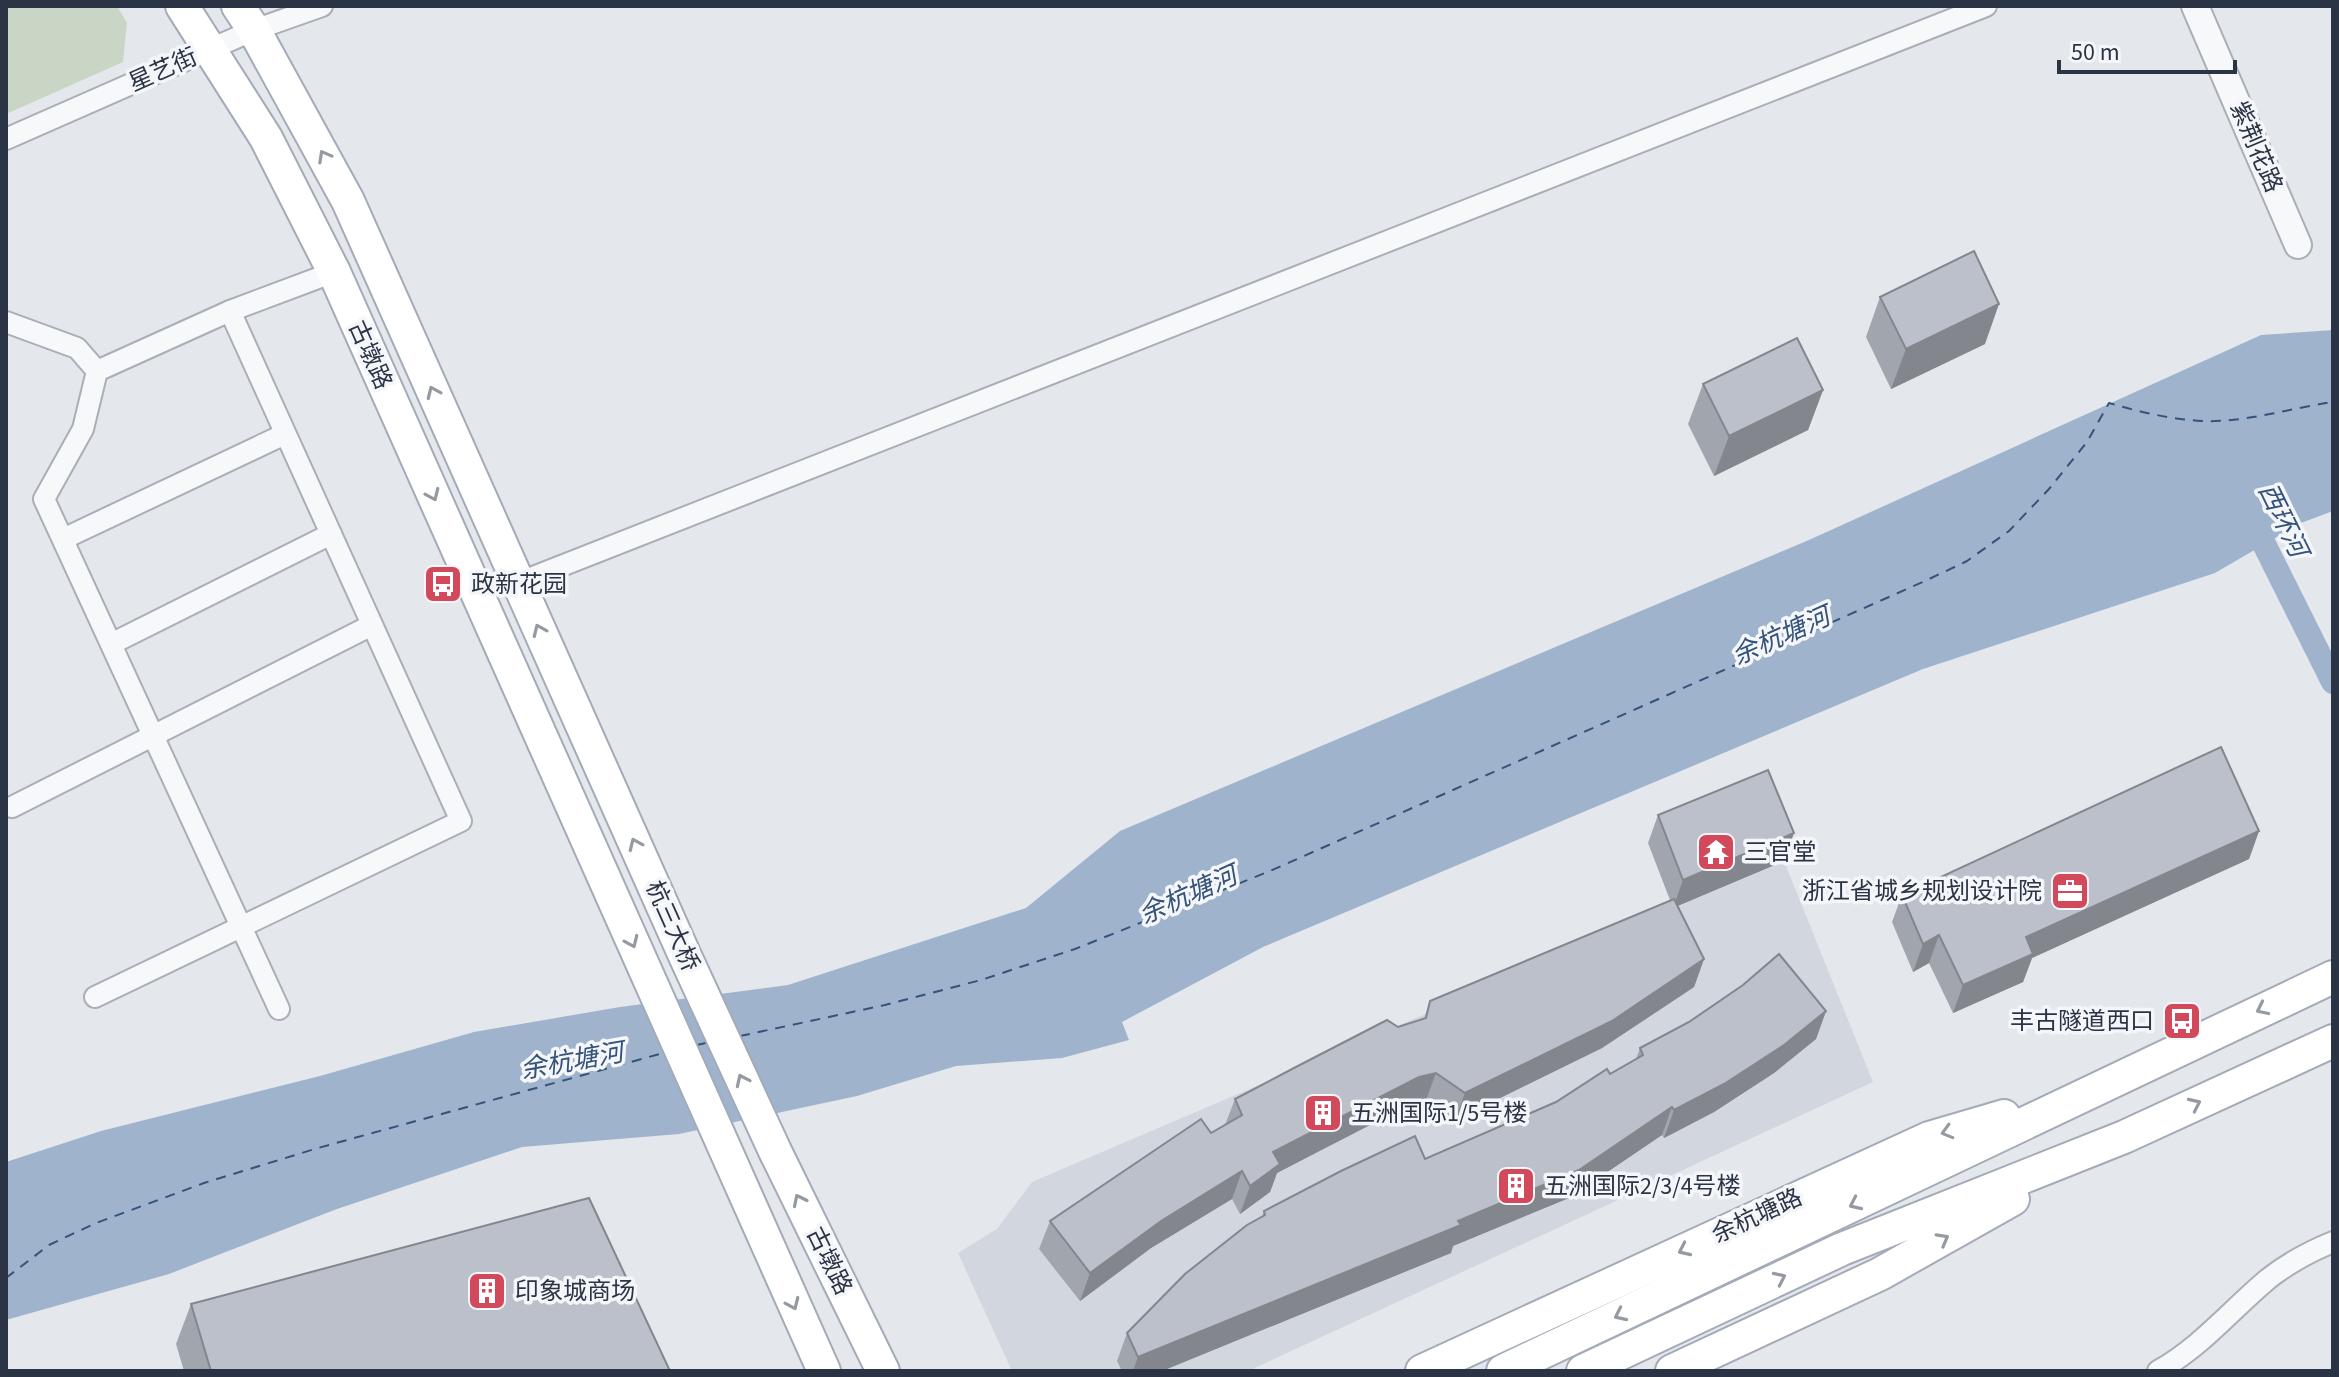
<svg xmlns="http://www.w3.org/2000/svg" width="2339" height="1377" viewBox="0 0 2339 1377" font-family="'Source Sans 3','Noto Sans SC',sans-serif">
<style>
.built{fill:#d2d6de}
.green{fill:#c9d6c5}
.water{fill:#9fb4cc}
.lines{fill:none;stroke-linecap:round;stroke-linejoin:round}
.canal{stroke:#9fb4cc;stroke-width:24}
.ferry{stroke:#34527a;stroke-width:2;stroke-dasharray:10 8;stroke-linecap:butt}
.minor-casing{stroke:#a9aeb7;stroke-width:24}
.tertiary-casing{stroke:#a9aeb7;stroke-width:30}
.primary-casing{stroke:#a3abb8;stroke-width:36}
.minor{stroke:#f7f8fa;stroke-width:20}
.tertiary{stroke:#f7f8fa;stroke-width:26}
.primary{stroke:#fff;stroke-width:32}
.wall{fill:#a1a5ae}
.shaded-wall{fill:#83868d}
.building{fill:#bbc0ca;stroke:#83868d;stroke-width:2}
.oneway{stroke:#959aa2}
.labels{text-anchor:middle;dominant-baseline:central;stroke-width:7;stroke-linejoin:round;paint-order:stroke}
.street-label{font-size:24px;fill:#2b3445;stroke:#f4f6f9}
.poi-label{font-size:24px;fill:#2b3445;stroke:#f4f6f9;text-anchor:start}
.water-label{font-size:26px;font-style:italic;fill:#34527a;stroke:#f4f6f9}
</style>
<rect width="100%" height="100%" fill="#e4e7ec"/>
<polygon class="built" points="1784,861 1873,1082 1248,1371 1012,1371 958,1253 997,1229 1032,1182"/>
<polygon class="green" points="6,6 117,6 127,23 123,62 6,114"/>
<polygon class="water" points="2333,330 2333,511 2301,523 2215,573 1923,669 1263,947 1122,1022 1129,1040 1062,1058 956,1066 857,1096 679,1134 522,1147 337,1209 169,1274 6,1320 6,1162 101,1131 320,1076 474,1032 620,1007 788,985 1026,908 1120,831 1809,540 2261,335"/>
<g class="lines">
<polyline class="canal" points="2250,516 2333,682"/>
<g class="ferry">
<path d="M740,1036l145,-31 96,-25 94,-31 195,-78 655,-290 42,-20 42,-30 40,-42 38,-47 22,-39c30,9 61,16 93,18 41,2 90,-13 131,-19"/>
<polyline points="697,1045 710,1042"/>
<polyline points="6,1278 49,1245 96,1223 204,1183 318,1148 667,1052"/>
</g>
<g class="minor-casing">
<g id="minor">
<polyline points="6,139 254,30 322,6"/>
<polyline points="6,322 77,348 97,371"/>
<polyline points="63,539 285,434"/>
<polyline points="518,583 1986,6"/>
<polyline points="111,644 331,534"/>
<polyline points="12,807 372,625"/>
<polyline points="95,997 461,821 230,311"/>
<polyline points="279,1009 44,499 83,429 97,371 230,311 334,272"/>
<path d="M2158,1371c43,-24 73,-61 110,-92 19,-15 43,-28 65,-37"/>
</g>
</g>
<g class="tertiary-casing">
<polyline id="tertiary" points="2195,6 2298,245"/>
</g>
<g class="primary-casing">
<g id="primary">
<polyline points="182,6 266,138 334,272 824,1371"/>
<polyline points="238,6 254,30 348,201 685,956 775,1151 883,1371"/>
<polyline points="1422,1371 1929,1138 2004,1116"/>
<polyline points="1503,1371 2333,977"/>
<polyline points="1583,1371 1842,1249 2124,1137 2333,1041"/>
<polyline points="1672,1371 1880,1274 2013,1199"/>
</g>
</g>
<use href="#minor" class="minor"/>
<use href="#tertiary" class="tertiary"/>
<use href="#primary" class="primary"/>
</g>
<g class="wall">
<polygon points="1880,297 1985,344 1891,389 1866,337"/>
<polygon points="1703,384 1823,390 1808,430 1714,476 1688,424"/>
<polygon points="1658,815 1784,861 1677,906 1704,959 1694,987 1602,1048 1455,1120 1426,1100 1409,1105 1340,1139 1277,1173 1270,1192 1240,1214 1232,1199 1151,1248 1080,1301 1039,1249 1050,1221 1225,1125 1235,1099 1398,1027 1424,1019 1430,1001 1670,900 1648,843"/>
<polygon points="2259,831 2249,859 2032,958 2023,982 1953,1013 1929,963 1913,972 1892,922 1902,895"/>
<polygon points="1826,1011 1816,1039 1774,1073 1714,1112 1664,1138 1662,1135 1569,1198 1453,1246 1451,1253 1162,1371 1122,1371 1117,1361 1127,1333 1262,1217 1264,1211 1425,1159 1556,1102 1636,1059 1640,1048"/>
<polygon points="191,1304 670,1371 184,1371 176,1344"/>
</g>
<g class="shaded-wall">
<polygon points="1999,304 1985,344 1891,389 1906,349"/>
<polygon points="1823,390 1808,430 1714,476 1729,436"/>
<polygon points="2259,831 2249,859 2032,958 2023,982 1953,1013 1963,985 2026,937"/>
<polygon points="1794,833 1784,861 1673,908 1683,880"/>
<polygon points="1939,935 1929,963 1913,972 1923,944"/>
<polygon points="1704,959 1694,987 1602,1048 1455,1120 1465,1093"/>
<polygon points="1826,1011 1816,1039 1774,1073 1714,1112 1664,1138 1674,1110"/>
<polygon points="1436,1073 1426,1100 1409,1105 1277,1173 1270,1192 1240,1214 1250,1186 1273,1152 1419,1077"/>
<polygon points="1672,1107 1662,1135 1569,1198 1453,1246 1451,1253 1162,1371 1133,1371 1138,1357 1458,1221"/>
<polygon points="1242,1171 1232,1199 1151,1248 1080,1301 1090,1273 1161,1221"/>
</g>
<g class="building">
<polygon points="1974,251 1999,304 1906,349 1880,297"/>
<polygon points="1797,338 1823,390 1729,436 1703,384"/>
<polygon points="2221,747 2259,831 2026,937 2033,954 1963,985 1939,935 1923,944 1902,895"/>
<polygon points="1768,770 1794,833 1683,880 1658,815"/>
<polygon points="1674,899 1704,959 1612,1021 1465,1093 1436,1073 1419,1077 1273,1152 1280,1164 1250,1186 1242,1171 1161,1221 1090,1273 1050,1221 1201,1119 1211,1133 1242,1115 1235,1099 1294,1068 1387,1020 1398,1027 1426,1018 1430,1001"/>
<polygon points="1779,954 1826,1011 1784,1045 1724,1084 1674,1110 1672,1107 1579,1170 1458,1221 1461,1225 1138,1357 1127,1333 1185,1274 1247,1225 1265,1215 1264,1211 1341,1171 1415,1136 1425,1159 1556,1102 1607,1069 1610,1074 1643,1055 1640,1048 1689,1022 1743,985"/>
<polygon points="589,1198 670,1371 211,1371 191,1304"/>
</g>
<defs><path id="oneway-chevron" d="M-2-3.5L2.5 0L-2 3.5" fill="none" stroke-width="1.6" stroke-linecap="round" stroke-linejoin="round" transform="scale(2)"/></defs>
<g class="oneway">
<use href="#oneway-chevron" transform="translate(324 156) rotate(-119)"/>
<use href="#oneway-chevron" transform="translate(433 392) rotate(-114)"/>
<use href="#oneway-chevron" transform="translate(433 495) rotate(66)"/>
<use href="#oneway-chevron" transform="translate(539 630) rotate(-114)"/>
<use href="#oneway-chevron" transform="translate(635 844) rotate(-114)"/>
<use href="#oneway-chevron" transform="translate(632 942) rotate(66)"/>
<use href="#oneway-chevron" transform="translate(2262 1009) rotate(154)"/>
<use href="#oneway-chevron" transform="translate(742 1080) rotate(-115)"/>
<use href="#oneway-chevron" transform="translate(2195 1104) rotate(-25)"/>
<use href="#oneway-chevron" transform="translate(1947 1132) rotate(164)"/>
<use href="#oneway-chevron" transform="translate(799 1200) rotate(-116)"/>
<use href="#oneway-chevron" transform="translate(1855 1204) rotate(155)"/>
<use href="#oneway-chevron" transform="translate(1943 1239) rotate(-29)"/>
<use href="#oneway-chevron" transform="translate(1684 1250) rotate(155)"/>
<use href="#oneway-chevron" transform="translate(1780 1278) rotate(-25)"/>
<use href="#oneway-chevron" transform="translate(793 1304) rotate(66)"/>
<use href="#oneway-chevron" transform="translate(1620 1315) rotate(155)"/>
</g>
<defs>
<g id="bus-square" transform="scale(2)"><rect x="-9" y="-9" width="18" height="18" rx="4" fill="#d1495b" stroke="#f4f6f9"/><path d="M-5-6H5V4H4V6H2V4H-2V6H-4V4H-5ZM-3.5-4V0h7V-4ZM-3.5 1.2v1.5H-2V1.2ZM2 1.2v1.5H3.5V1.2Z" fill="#fff"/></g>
<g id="temple-square" transform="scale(2)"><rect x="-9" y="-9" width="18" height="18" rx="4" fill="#d1495b" stroke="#f4f6f9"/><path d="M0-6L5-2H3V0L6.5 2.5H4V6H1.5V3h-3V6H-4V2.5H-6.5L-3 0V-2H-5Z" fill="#fff"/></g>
<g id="office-square" transform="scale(2)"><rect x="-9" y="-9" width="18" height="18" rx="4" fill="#d1495b" stroke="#f4f6f9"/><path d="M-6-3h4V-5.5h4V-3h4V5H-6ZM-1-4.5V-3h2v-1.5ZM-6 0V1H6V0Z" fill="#fff"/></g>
<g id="building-square" transform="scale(2)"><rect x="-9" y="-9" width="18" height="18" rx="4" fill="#d1495b" stroke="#f4f6f9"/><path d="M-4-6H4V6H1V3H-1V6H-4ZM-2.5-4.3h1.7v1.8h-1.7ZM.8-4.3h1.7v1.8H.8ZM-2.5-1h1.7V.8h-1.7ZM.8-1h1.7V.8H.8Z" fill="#fff"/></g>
</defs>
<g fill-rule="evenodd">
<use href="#bus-square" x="443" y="584"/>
<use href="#temple-square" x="1716" y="852"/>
<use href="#office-square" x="2070" y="891"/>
<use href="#bus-square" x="2182" y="1021"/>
<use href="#building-square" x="1323" y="1113"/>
<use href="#building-square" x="1516" y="1186"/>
<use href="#building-square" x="487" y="1291"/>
</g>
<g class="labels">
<g class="street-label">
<text transform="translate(163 70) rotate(-24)">星艺街</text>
<text transform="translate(2256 147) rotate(67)">紫荆花路</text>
<text transform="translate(370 355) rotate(66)">古墩路</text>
<text transform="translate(672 926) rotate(66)">杭三大桥</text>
<text transform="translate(1757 1216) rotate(-25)">余杭塘路</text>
<text transform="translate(829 1261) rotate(64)">古墩路</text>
</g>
<g class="poi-label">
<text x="471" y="584">政新花园</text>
<text x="1744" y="852">三官堂</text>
<text x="2042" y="891" text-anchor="end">浙江省城乡规划设计院</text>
<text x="2154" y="1021" text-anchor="end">丰古隧道西口</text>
<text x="1351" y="1113">五洲国际1/5号楼</text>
<text x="1544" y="1186">五洲国际2/3/4号楼</text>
<text x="515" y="1291">印象城商场</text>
</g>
<g class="water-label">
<text transform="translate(2283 520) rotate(64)">西环河</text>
<text transform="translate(1781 636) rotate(-24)">余杭塘河</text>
<text transform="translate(1188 895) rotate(-24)">余杭塘河</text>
<text transform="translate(572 1061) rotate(-10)">余杭塘河</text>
</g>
</g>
<rect width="2339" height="1377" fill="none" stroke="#2b3445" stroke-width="16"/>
<path d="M2059 60v12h176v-12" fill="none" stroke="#2b3445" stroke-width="4"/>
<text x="2071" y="60" font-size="24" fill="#2b3445" stroke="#f4f6f9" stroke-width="6" paint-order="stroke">50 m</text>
</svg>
